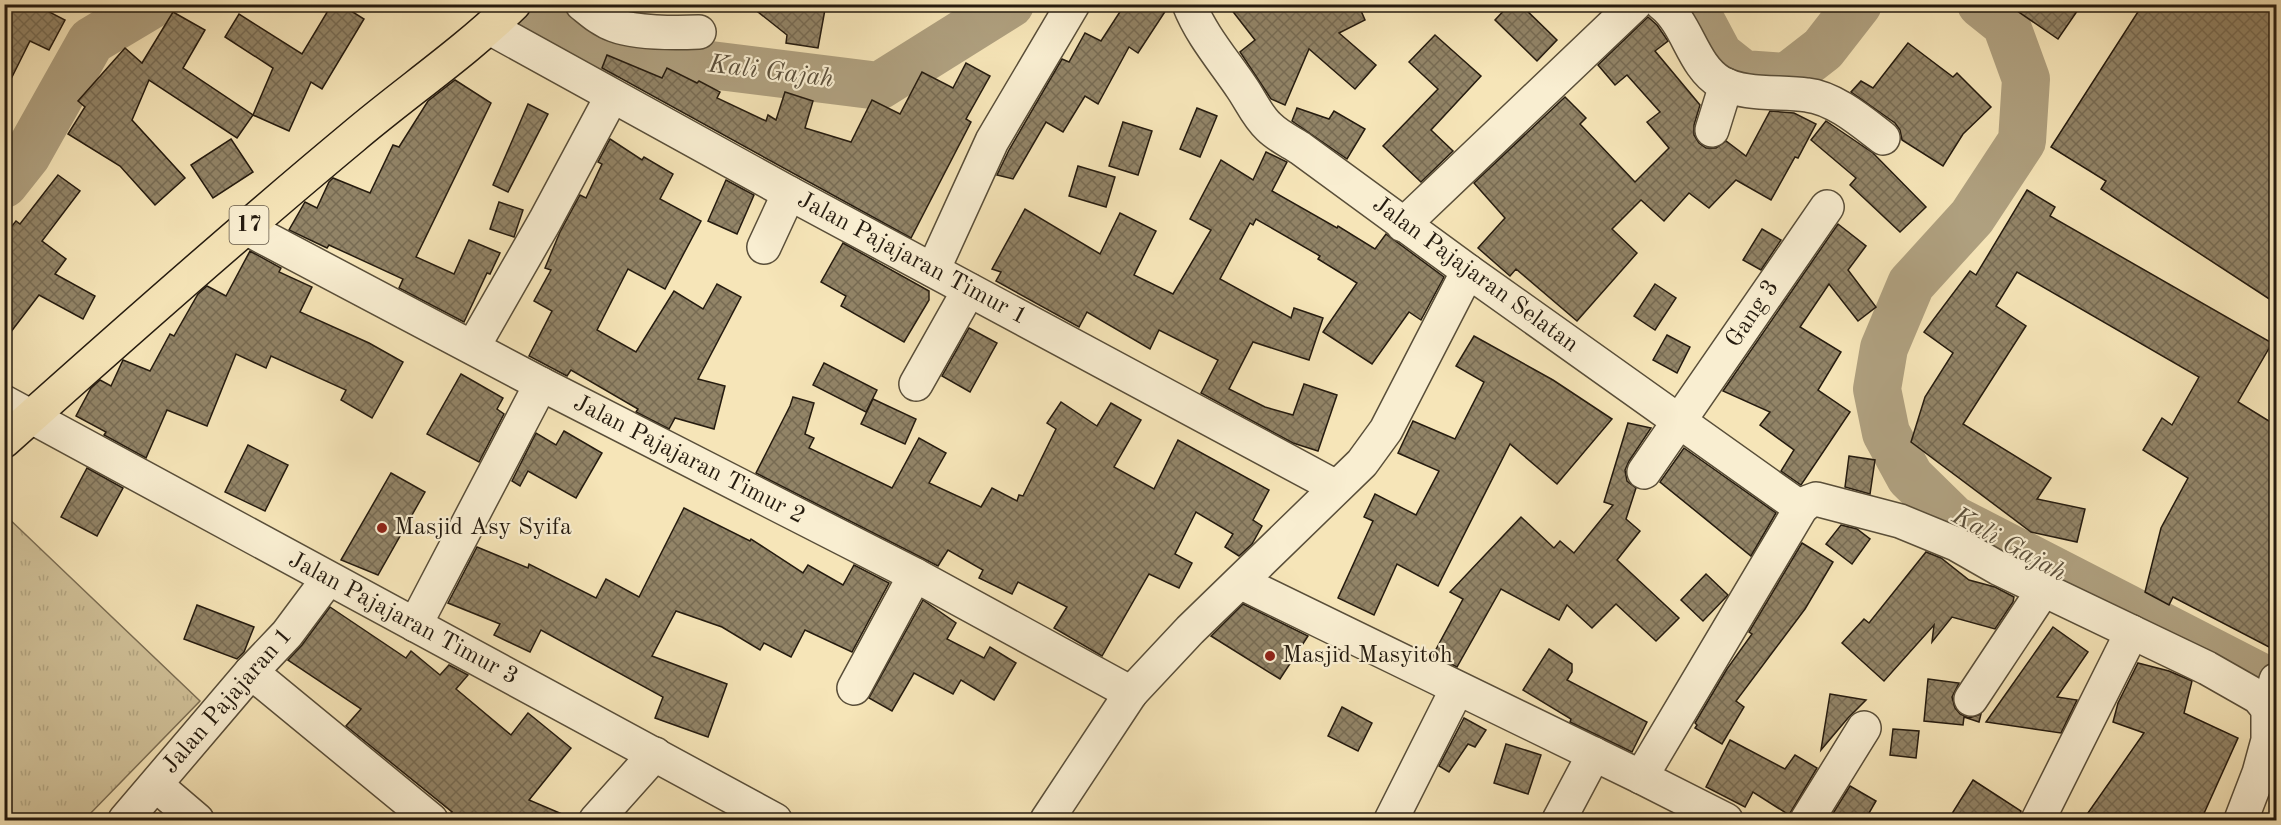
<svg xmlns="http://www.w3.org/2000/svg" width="2281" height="825" viewBox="0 0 2281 825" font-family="'Old Standard TT',serif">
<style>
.grass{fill:url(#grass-tufts);stroke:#7c6f55;stroke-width:1.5}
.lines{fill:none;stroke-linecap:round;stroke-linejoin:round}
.river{stroke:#afa07f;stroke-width:48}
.building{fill:url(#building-cross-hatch);stroke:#251b0f;stroke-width:1.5}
.minor-casing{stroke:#594e39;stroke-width:36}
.highway-casing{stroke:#251b0f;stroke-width:36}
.minor{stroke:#f9eed1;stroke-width:33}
.highway{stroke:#f6e5b8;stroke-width:33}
.poi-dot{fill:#8f2418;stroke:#f9eed1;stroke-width:2}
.labels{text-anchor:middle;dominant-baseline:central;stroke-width:4.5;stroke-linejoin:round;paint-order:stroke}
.shield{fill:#f9eed1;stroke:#655a49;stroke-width:1.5}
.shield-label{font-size:22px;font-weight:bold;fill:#251b0f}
.street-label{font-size:24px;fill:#251b0f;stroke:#f9eed1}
.poi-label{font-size:24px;fill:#251b0f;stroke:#f9eed1;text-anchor:start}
.water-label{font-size:26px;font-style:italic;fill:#5c503c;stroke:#f9eed1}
</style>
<defs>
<pattern id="grass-tufts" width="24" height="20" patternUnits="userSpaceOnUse" patternTransform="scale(1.5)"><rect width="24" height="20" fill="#d2c39b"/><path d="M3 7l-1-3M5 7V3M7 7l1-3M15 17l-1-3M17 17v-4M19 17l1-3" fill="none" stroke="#b4a784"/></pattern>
<pattern id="building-cross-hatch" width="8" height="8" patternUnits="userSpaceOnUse" patternTransform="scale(1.5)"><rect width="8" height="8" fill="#928467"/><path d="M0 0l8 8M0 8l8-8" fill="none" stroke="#776b53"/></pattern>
</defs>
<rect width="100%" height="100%" fill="#f6e5b8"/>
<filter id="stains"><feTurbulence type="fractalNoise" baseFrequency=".00333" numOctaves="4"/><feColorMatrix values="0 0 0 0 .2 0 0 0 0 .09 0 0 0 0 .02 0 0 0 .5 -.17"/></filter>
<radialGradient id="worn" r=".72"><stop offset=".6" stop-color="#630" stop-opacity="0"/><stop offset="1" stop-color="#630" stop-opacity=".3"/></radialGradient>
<polygon class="grass" points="4,514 200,701 84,820 5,820"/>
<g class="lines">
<g class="river">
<polyline points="520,4 622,54 879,86 1010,4"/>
<polyline points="1692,4 1719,55 1743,74 1787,77 1823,49 1858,4"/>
<polyline points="1981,4 2006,24 2026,79 2022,141 1972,217 1911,284 1884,348 1877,389 1886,433 1910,477 1953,519 2276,685"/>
<polyline points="4,184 27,155 91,41 153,4"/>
</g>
</g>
<g class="building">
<polygon points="4,4 34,4 65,20 49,50 30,41 4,93"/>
<polygon points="332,4 340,4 364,19 322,89 311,82 289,131 253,115 273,68 225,37 239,14 302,54"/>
<polygon points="748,4 826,4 818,48 786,43 787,35"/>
<polygon points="1125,4 1170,4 1138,53 1129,47 1098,104 1085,96 1063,132 1046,122 1013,179 997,175 1009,150 1062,59 1069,62 1085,33 1101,41"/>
<polygon points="1227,4 1358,4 1365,20 1339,33 1376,65 1355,89 1309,49 1285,105 1271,99 1240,52 1255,40"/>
<polygon points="1510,4 1520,4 1557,40 1537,61 1495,20"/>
<polygon points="2007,4 2082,4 2058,39"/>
<polygon points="2143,4 2263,4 2277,12 2277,304 2101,189 2106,181 2051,147"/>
<polygon points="173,12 205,30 183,68 253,115 237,138 149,80 132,120 185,178 155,205 120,166 68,134 85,107 78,101 125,48 142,63"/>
<polygon points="1648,17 1657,25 1668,41 1655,51 1700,105 1694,125 1694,135 1699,143 1706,148 1716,148 1726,141 1746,156 1770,111 1794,113 1816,124 1798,158 1795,157 1771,200 1736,180 1709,208 1689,193 1664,221 1641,200 1612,229 1637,253 1577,321 1516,269 1510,276 1478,248 1505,218 1474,183 1565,97 1586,118 1580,124 1635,182 1669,148 1647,122 1660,112 1627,75 1615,85 1598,65"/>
<polygon points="1435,35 1481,76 1431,130 1453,151 1421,182 1383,146 1438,89 1409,62"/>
<polygon points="1908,43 1953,77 1957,73 1991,107 1963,134 1943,166 1902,140 1900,130 1895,123 1851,92 1861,81 1873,88"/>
<polygon points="607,55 662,78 667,68 697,83 699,81 720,92 717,98 766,121 768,115 776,120 785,92 813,101 805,128 851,142 872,100 900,114 922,72 953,88 966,63 990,76 966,119 971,122 911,238 602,68"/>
<polygon points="455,80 491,103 416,257 454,274 469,240 500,253 490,274 487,273 464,322 399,288 403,279 329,245 327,248 289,230 305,202 317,208 329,182 333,178 370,193 393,145 399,147 428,101"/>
<polygon points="528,104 548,114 508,192 493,185"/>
<polygon points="1197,108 1217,116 1200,157 1180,149"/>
<polygon points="1297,108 1329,119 1334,111 1365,129 1347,159 1292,121"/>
<polygon points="1826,121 1873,153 1926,207 1900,232 1850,185 1856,178 1811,140"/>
<polygon points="1123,122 1152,131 1138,175 1109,166"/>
<polygon points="231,139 253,172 213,198 191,165"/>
<polygon points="610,139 642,160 644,157 673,174 660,199 701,221 665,289 628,269 597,330 636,352 674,291 703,309 717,284 741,297 698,379 725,386 714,429 675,418 669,429 636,412 638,409 571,370 567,376 529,356 552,311 534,301 551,270 545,268 560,232 580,195 586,198 602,164 598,162"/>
<polygon points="1266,152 1287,162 1272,191 1337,228 1338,226 1375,249 1386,234 1444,277 1421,320 1409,312 1372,364 1323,332 1357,283 1318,259 1320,256 1256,219 1253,225 1250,223 1220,279 1291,318 1294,308 1323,318 1309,360 1253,342 1229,389 1265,407 1293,415 1304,384 1337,395 1318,451 1293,443 1201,393 1218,360 1159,330 1150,349 1087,312 1079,327 996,281 1001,272 992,269 1025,209 1100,254 1120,213 1156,231 1134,275 1173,294 1211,230 1190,219 1221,160 1253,180"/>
<polygon points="1078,166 1115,177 1106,207 1069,196"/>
<polygon points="58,175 80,191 42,241 66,259 55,274 95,296 83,319 39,295 4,341 4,236 16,221 20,224"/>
<polygon points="726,180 754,195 737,234 708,221"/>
<polygon points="2027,190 2055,207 2050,216 2272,343 2238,402 2277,426 2277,633 2269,647 2173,597 2169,605 2145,592 2161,528 2188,478 2143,450 2162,418 2172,425 2199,377 2017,272 1996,306 2026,326 1963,424 2051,478 2037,499 2085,509 2077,542 2031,532 1911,442 1925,397 1953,353 1924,332 1970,271 1976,275"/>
<polygon points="499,202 523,210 514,237 490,229"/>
<polygon points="1838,224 1866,246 1848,270 1876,307 1858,321 1829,284 1800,327 1841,352 1818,390 1850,412 1801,485 1781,471 1794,450 1760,425 1770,412 1723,391"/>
<polygon points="1762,229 1781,240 1761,270 1743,260"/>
<polygon points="843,243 929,291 929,300 904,342 841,306 846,296 821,282"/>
<polygon points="250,251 281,268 279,272 312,287 300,312 369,343 403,362 372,418 341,400 346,390 271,356 266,368 236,354 207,426 167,410 146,458 104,435 106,432 76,416 91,388 100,380 111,386 123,360 150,371 170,334 174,336 198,294 207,286 226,296"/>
<polygon points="1655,284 1676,298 1655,330 1634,316"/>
<polygon points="969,328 997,343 970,392 942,376"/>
<polygon points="1667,335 1690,347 1677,373 1653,360"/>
<polygon points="1474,336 1553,380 1612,419 1557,484 1510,444 1438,586 1397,564 1374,615 1338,598 1373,521 1364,517 1375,494 1416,515 1439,471 1398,453 1413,421 1455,439 1484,382 1456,366"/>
<polygon points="824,363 877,390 866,412 813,385"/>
<polygon points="461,374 503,398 497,409 504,414 479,462 427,434"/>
<polygon points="793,397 814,403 805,434 814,438 809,448 892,488 919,438 946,453 929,483 981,507 992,488 1017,501 1019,495 1023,496 1056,429 1047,423 1061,402 1097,426 1111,403 1141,420 1114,467 1154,489 1178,440 1269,490 1253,520 1262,526 1252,544 1239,556 1225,547 1233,534 1196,512 1175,554 1192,563 1179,588 1149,574 1102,656 1054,628 1067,607 1018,582 1012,594 979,578 983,570 948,550 938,566 756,473 790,406"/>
<polygon points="873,399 916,419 905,444 861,424"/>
<polygon points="1628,423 1651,428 1629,461 1625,470 1627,481 1636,488 1626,519 1640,531 1617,560 1679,618 1656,641 1616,604 1592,628 1567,605 1559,620 1501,589 1457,667 1433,655 1463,599 1450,592 1521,517 1554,548 1560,541 1574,553 1613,505 1604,502"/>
<polygon points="564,431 602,453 576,498 528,471 520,486 512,481 536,433 556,445"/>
<polygon points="248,445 288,465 265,511 225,492"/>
<polygon points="1684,448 1776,513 1751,556 1660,482"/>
<polygon points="1849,456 1875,460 1870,494 1845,487"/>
<polygon points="87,468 123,488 97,536 61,517"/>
<polygon points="391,473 425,492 378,575 341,560"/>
<polygon points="684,508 750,541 751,539 803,573 808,565 843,585 854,565 889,583 852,652 805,630 791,657 764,643 760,650 722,627 676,611 652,656 727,684 708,737 655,718 663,697 541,630 530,652 494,635 500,624 448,603 477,547 528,568 529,564 596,598 606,579 639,597"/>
<polygon points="1841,525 1857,529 1870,539 1852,564 1826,544"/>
<polygon points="1802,543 1833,562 1805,609 1736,701 1744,707 1722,744 1695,728 1697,725 1695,723 1727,669 1752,634 1749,632"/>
<polygon points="1926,552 1941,558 1969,580 1995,587 2014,597 2013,602 1995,629 1952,617 1932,642 1934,625 1884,681 1842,643 1864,619 1869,623"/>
<polygon points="1706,574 1728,595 1703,621 1681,600"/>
<polygon points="923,600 956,623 947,639 984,658 990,647 1016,663 994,700 961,680 953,694 914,673 892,711 869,698"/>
<polygon points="1243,604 1308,636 1280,679 1211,636"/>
<polygon points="197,605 254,627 244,652 237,659 184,639"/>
<polygon points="330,607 406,658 411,651 440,675 449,665 468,675 456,689 511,735 528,713 571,748 529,800 576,820 449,820 449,816 452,812 346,726 361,709 288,660 302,645"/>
<polygon points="2053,627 2088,652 2057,697 2077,700 2061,733 1986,722"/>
<polygon points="1549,649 1572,664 1572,672 1567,680 1647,722 1632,752 1570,722 1571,719 1523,690"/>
<polygon points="2138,663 2169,671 2192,681 2184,713 2238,738 2201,820 2083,820 2144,733 2113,722 2118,703"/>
<polygon points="1928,679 1959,683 1952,697 1955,708 1960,714 1969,718 1981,714 1979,722 1964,717 1963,725 1924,721"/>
<polygon points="1830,694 1866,700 1848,718 1821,750"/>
<polygon points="1342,707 1372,723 1358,751 1328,736"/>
<polygon points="1464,718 1486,730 1475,747 1468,744 1449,772 1439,766"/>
<polygon points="1893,729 1919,731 1916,758 1890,755"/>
<polygon points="1730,740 1785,769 1795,755 1817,768 1789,815 1753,792 1745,807 1706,787"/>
<polygon points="1506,744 1541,755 1528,794 1494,783"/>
<polygon points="1973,780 2021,811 2019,820 1948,820"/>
<polygon points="1850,786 1876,801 1865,820 1841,820 1832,815"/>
</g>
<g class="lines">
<g class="minor-casing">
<g id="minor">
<path d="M582,4c10,8 20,17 32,21 21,8 62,8 85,7"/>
<path d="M1189,4c12,31 35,57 53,84 9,13 15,28 27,39 9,9 20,14 31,21l168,123 333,237"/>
<path d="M1662,4c26,20 30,61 58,78 24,14 60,9 87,13 27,3 54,26 76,43"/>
<polyline points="490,28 789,193 1336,487"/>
<polyline points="1712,130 1726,85"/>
<polyline points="1403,225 1635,4"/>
<polyline points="246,228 541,384 915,575 1131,693"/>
<polyline points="764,247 789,193"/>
<polyline points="933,270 992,141 1073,4"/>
<polyline points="473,347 545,221 612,96"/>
<polyline points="916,384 969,290"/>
<polyline points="4,402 775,820"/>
<polyline points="1644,472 1827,207"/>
<polyline points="1240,582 1641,777 1726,820"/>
<polyline points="415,625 541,384"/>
<polyline points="251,672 431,820"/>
<polyline points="854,688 915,575"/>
<polyline points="1971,699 2044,589"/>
<polyline points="1641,777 1801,508 1808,502 1816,499 1900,521 1956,544 1998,568 2207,668 2258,697 2268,709"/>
<polyline points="156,785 197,820"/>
<polyline points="125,820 251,672 287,634 328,579"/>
<polyline points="596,820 655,754"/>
<polyline points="1047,820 1131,693 1190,630 1362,463 1386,430 1468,271"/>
<polyline points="1391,820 1457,689"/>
<polyline points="1559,820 1594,754"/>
<polyline points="1807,820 1864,728"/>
<polyline points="2038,820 2132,632"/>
<polyline points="2241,820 2259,773 2268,740 2268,709 2276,680"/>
</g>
</g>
<g class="highway-casing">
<path id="highway" d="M4,441c115,-103 230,-205 349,-304 53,-45 111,-84 161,-133"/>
</g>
<use href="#minor" class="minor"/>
<use href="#highway" class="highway"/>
</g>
<g class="poi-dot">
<circle cx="382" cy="528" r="6"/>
<circle cx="1270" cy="656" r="6"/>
</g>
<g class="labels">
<rect class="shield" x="229.5" y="206" width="39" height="38" rx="4.5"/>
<g class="shield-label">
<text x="249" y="225">17</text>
</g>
<g class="street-label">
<text transform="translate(912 259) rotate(28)">Jalan Pajajaran Timur 1</text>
<text transform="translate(1475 275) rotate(36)">Jalan Pajajaran Selatan</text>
<text transform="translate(1753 314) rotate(-56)">Gang 3</text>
<text transform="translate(689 460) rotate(27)">Jalan Pajajaran Timur 2</text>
<text transform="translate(403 619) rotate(28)">Jalan Pajajaran Timur 3</text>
<text transform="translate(228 701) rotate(-49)">Jalan Pajajaran 1</text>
</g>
<g class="poi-label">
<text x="394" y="528">Masjid Asy Syifa</text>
<text x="1282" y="656">Masjid Masyitoh</text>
</g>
<g class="water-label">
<text transform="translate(771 72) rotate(7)">Kali Gajah</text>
<text transform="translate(2009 545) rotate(29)">Kali Gajah</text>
</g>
</g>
<rect width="2281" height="825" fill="none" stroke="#f6e5b8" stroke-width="24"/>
<rect x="6" y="6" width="2269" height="813" fill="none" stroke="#251b0f" stroke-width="3"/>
<rect x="12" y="12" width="2257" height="801" fill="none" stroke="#251b0f" stroke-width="1.5"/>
<rect width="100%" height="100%" filter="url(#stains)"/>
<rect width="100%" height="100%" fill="url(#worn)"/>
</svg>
